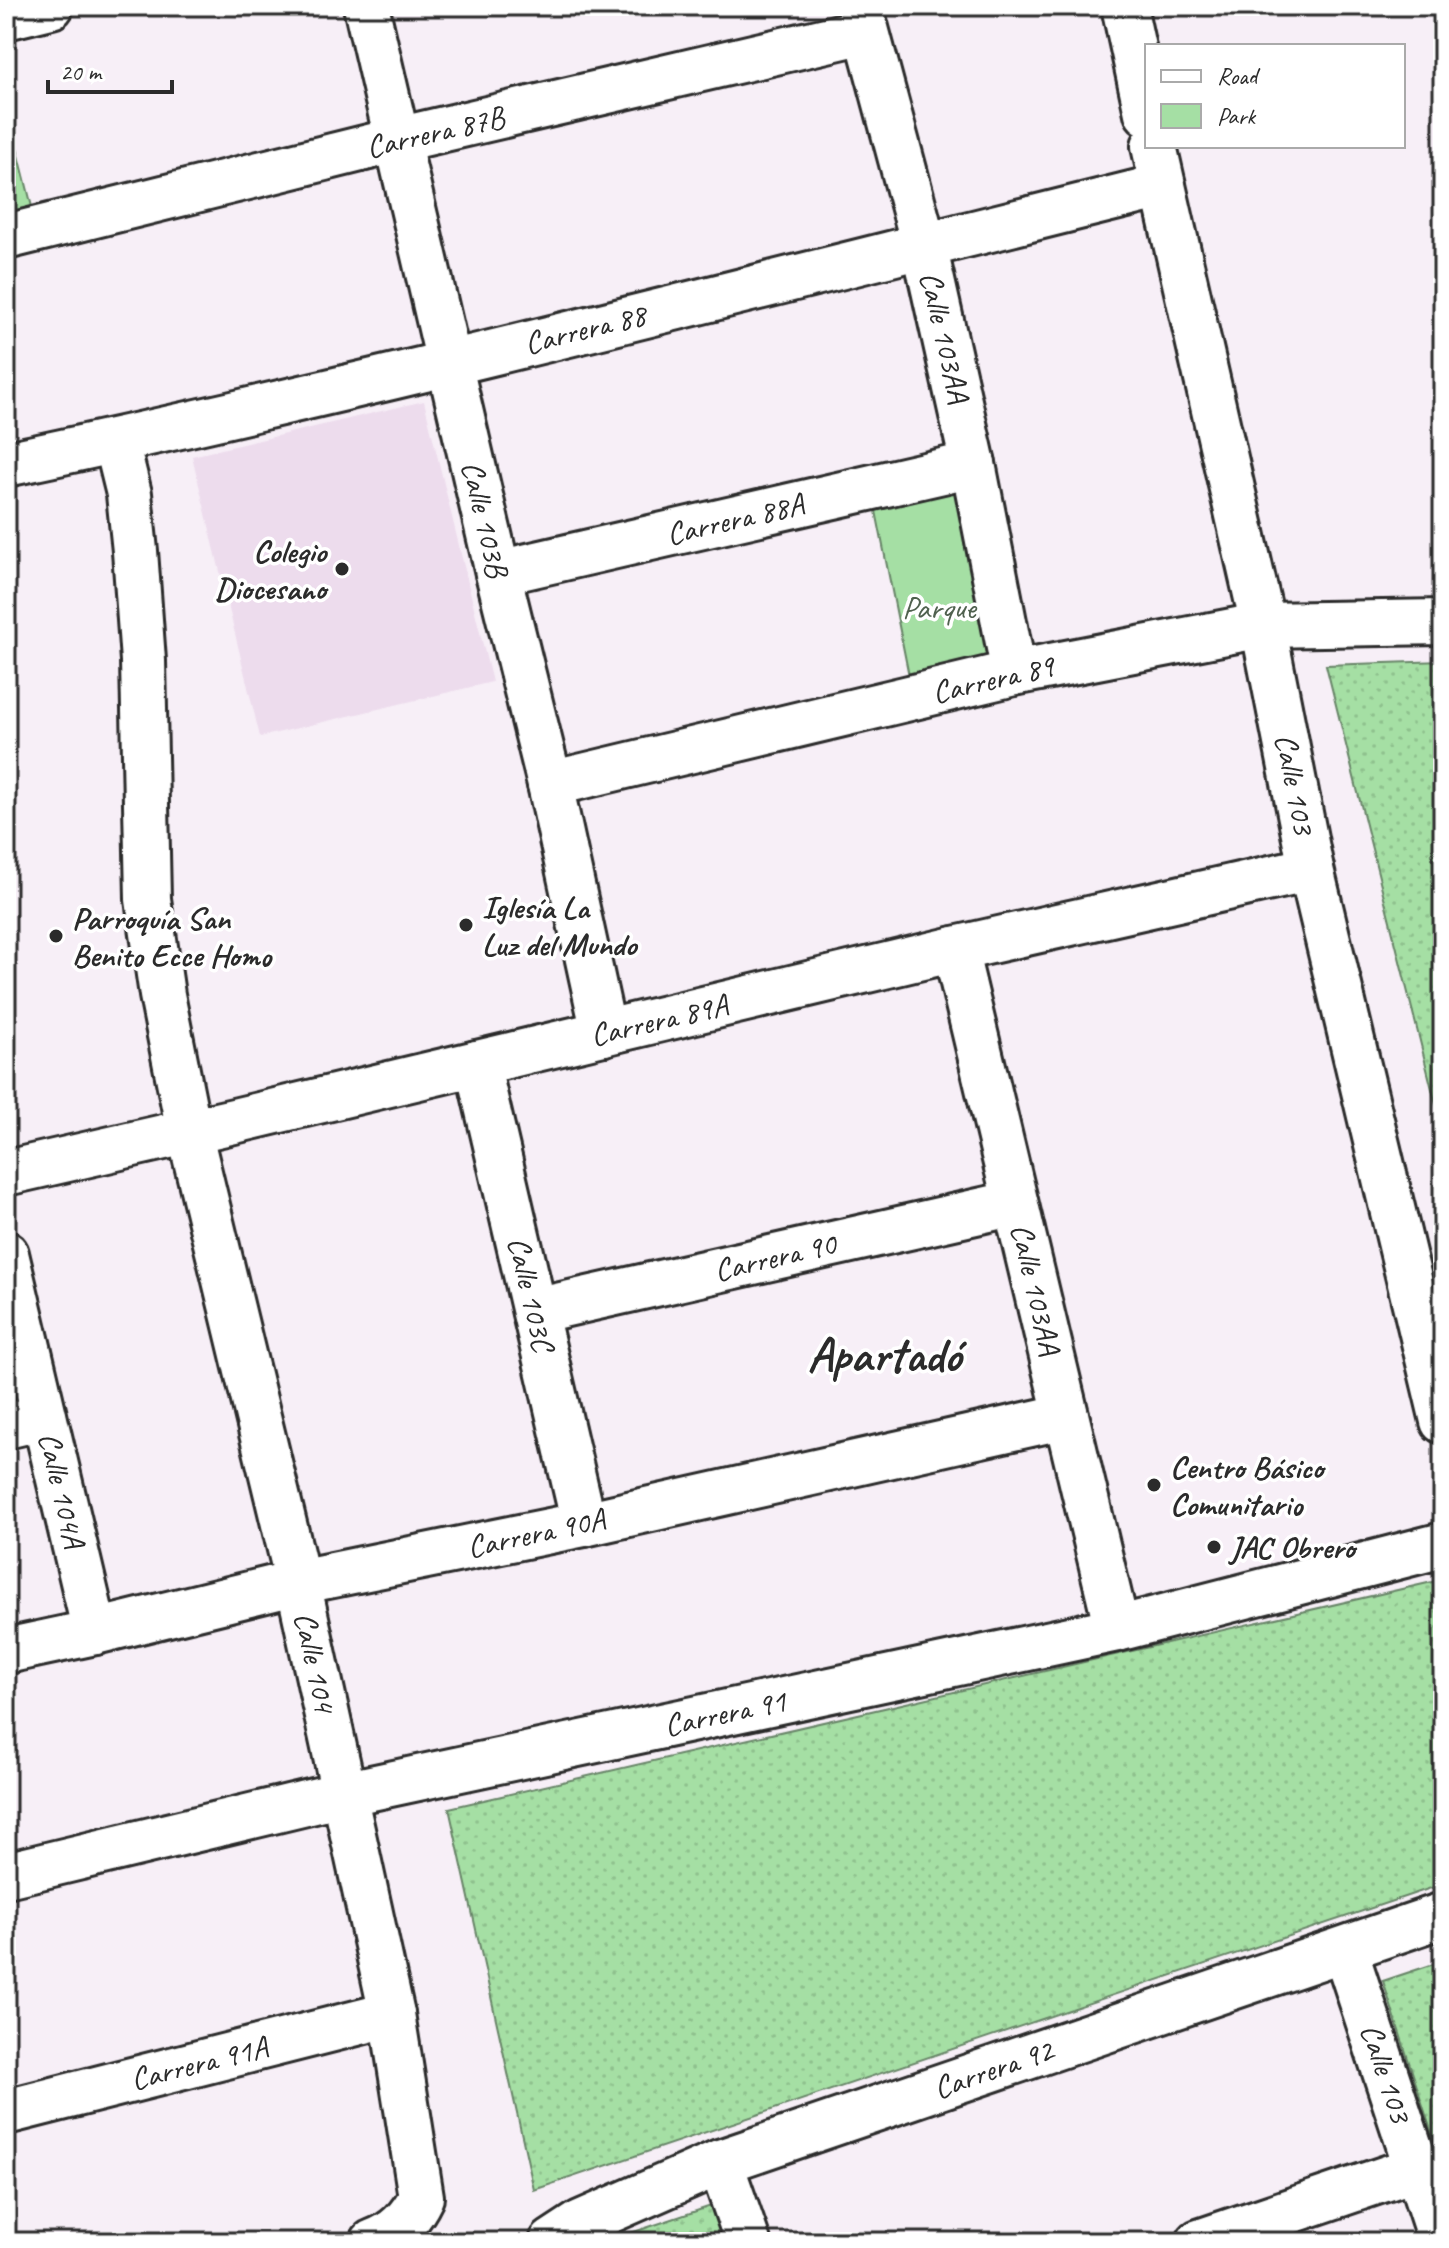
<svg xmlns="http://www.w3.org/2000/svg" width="1449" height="2248" viewBox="0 0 1449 2248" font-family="Caveat,sans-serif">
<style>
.built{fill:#eddced}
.grass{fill:url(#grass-dots);stroke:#688568;stroke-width:2}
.park{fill:#a5dfa4;stroke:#688568;stroke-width:2}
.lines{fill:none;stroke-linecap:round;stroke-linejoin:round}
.minor-casing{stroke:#2b2b2b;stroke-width:50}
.minor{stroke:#fff;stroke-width:44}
.poi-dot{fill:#2b2b2b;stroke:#fff;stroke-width:3}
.labels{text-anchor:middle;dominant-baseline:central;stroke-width:7;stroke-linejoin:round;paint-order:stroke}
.street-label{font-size:32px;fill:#2b2b2b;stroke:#fff}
.poi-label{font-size:32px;font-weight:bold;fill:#2b2b2b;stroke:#fff;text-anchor:start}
.park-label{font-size:32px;fill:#50614f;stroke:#fff}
.town-label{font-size:48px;font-weight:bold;fill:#2b2b2b;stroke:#fff}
</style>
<defs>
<pattern id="grass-dots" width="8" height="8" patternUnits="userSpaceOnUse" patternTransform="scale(2)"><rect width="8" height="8" fill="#a5dfa4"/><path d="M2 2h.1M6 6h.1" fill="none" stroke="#8ec08d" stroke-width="1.8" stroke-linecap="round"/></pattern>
</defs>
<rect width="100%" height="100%" fill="#f7eff7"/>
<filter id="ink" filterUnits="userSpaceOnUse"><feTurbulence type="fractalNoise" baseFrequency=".0125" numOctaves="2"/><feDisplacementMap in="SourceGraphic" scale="16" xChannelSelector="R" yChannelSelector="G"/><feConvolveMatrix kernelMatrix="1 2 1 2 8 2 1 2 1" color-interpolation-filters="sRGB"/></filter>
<g filter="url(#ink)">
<polygon class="built" points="424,401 492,682 260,737 192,456"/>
<g class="grass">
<polygon points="1443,661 1443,1133 1326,665"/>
<polygon points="1441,1580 1443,1588 1443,1884 534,2190 449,1808"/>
<polygon points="1443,1961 1443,2168 1383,1981"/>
<polygon points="714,2205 726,2242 604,2242"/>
</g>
<g class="park">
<polygon points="6,104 32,207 6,213"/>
<polygon points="958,487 994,658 909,676 875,506"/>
</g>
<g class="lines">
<g class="minor-casing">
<g id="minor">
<polyline points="366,6 498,573 550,784 604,1033"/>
<polyline points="860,6 924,245 973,464 1014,673"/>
<polyline points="1124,6 1147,113"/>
<polyline points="6,17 51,6"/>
<polyline points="1154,146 1263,625 1311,869 1443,1421"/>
<polyline points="6,237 397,140 865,31"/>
<path d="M116,441l13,53 6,57 8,110 5,238 14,96 27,136 109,451 94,432 29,183c-10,21 -25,37 -48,45"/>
<path d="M6,464c388,-82 772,-183 1157,-278"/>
<polyline points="498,573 973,464"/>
<polyline points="550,784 1014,673 1263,625 1443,622"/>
<polyline points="955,949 1117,1629"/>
<polyline points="477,1063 584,1524"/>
<polyline points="6,1173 234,1121 955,949 1311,869"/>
<polyline points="6,1254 95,1632"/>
<polyline points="535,1311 1015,1203"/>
<polyline points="6,1426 44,1417"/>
<polyline points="6,1651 95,1632 298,1582 584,1524 1066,1416"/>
<polyline points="6,1875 343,1794 1117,1629 1443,1545"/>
<polyline points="1345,1950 1441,2242"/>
<polyline points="6,2112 392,2014"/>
<polyline points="720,2162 748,2242"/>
<polyline points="552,2242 581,2223 720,2162 1443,1915"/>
<polyline points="1199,2242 1417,2168"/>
</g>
</g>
<use href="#minor" class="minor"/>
</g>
</g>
<g class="poi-dot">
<circle cx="342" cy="569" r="8"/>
<circle cx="466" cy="925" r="8"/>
<circle cx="56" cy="936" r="8"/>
<circle cx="1154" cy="1485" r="8"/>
<circle cx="1214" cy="1547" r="8"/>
</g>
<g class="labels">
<g class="street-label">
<text transform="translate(435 132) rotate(-13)">Carrera 87B</text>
<text transform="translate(585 329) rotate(-14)">Carrera 88</text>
<text transform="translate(945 337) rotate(77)">Calle 103AA</text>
<text transform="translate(485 519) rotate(77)">Calle 103B</text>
<text transform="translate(735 519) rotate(-13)">Carrera 88A</text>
<text transform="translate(993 679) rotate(-13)">Carrera 89</text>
<text transform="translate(1295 784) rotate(79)">Calle 103</text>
<text transform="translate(659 1020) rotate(-13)">Carrera 89A</text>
<text transform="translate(775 1257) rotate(-13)">Carrera 90</text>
<text transform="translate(1036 1289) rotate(77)">Calle 103AA</text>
<text transform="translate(531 1294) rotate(77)">Calle 103C</text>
<text transform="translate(62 1490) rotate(77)">Calle 104A</text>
<text transform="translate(536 1533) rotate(-12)">Carrera 90A</text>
<text transform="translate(315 1662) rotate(78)">Calle 104</text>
<text transform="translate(725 1713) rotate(-12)">Carrera 91</text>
<text transform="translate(199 2063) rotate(-14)">Carrera 91A</text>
<text transform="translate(993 2069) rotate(-19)">Carrera 92</text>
<text transform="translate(1386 2073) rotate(72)">Calle 103</text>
</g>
<g class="poi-label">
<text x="326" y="551" text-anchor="end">Colegio<tspan x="326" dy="37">Diocesano</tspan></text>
<text x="482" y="907">Iglesía La<tspan x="482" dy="37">Luz del Mundo</tspan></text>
<text x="72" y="918">Parroquía San<tspan x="72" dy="37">Benito Ecce Homo</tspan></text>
<text x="1170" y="1467">Centro Básico<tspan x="1170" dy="37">Comunitario</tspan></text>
<text x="1230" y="1547">JAC Obrero</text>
</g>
<g class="park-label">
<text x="939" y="607">Parque</text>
</g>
<g class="town-label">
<text x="884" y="1355">Apartadó</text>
</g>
</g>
<rect width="1449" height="2248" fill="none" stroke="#fff" stroke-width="32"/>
<rect x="16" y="16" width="1417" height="2216" fill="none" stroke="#2b2b2b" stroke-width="3" filter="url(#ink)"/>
<rect x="1145" y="44" width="260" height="104" fill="#ffffff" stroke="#aaaaaa" stroke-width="2"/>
<rect x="1161" y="70" width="40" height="12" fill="#ffffff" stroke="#aaaaaa" stroke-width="2"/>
<text x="1217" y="84" font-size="24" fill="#2b2b2b">Road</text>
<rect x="1161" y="104" width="40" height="24" fill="#a5dfa4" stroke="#aaaaaa" stroke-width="2"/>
<text x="1217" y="124" font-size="24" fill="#2b2b2b">Park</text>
<path d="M48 80v12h124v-12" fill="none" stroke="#2b2b2b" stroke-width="4"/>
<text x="60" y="80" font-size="24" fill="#2b2b2b" stroke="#ffffff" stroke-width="6" paint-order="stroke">20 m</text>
</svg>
